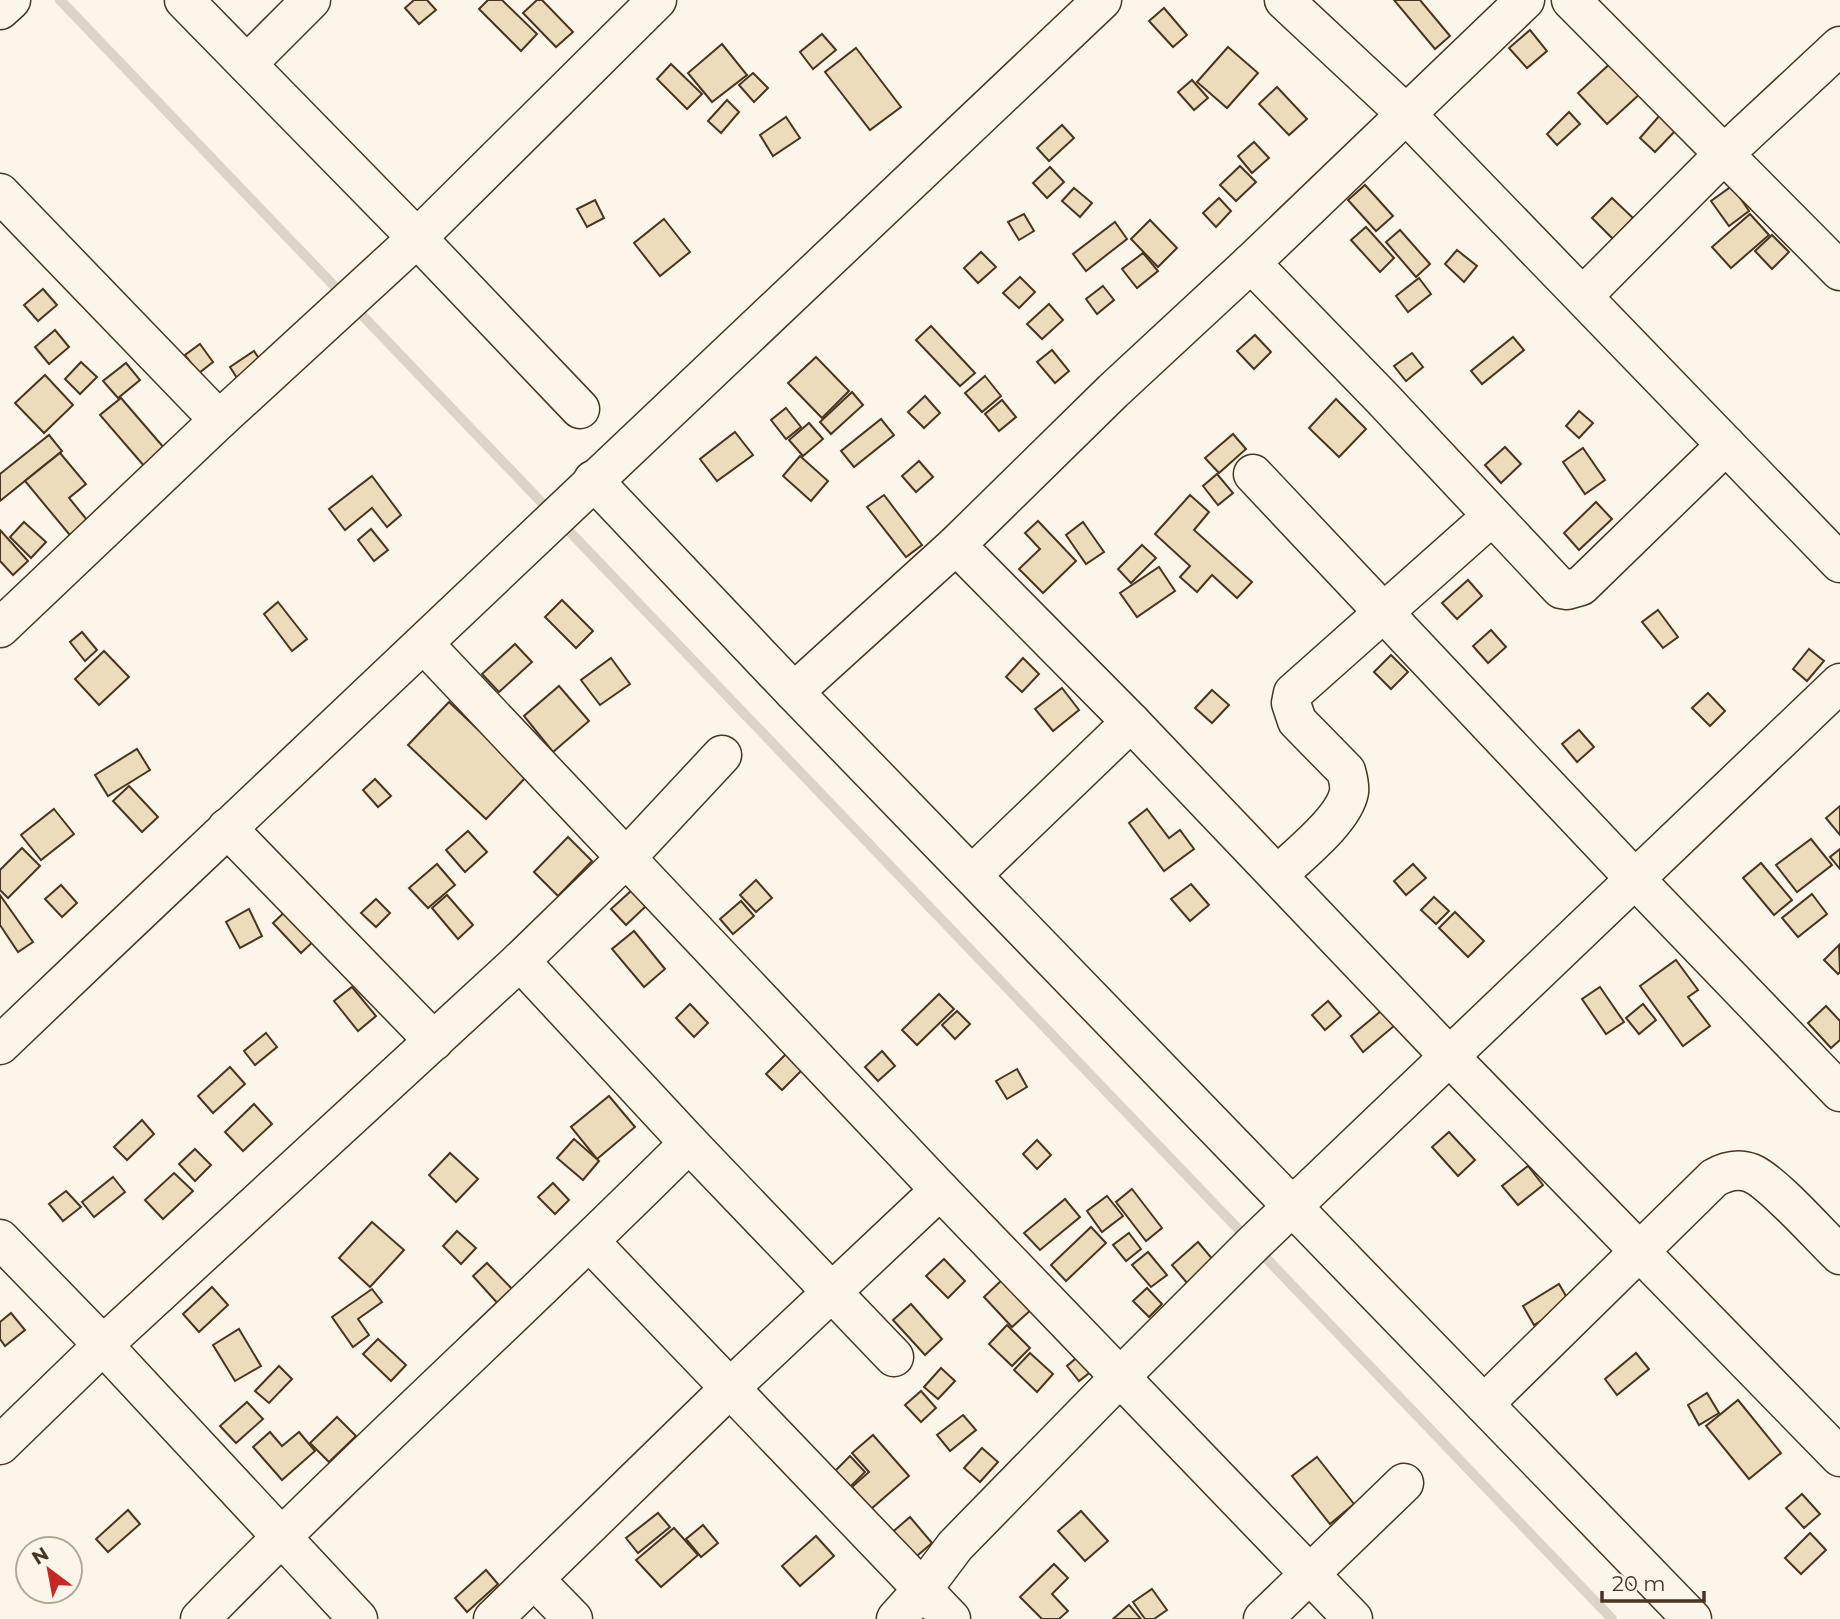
<svg xmlns="http://www.w3.org/2000/svg" width="1840" height="1619" font-family="Montserrat,sans-serif">
	<rect width="100%" height="100%" fill="#fbf6e9"/>
	<g fill="none" stroke-linecap="round" stroke-linejoin="round">
		<!-- stream -->
		<path stroke="#dcd4c6" stroke-width="10" d="M60 0 1612 1619"/>
	</g>
	<!-- building -->
	<g fill="#ecdcbc" stroke="#4a3520" stroke-width="2">
		<path d="M414 0H427L436 10 419 24 405 8Z"/>
		<path d="M488 0H502L537 34 521 51 479 9Z"/>
		<path d="M537 0H542L573 32 556 47 523 13Z"/>
		<path d="M1394 0H1420L1450 36 1435 49Z"/>
		<path d="M1164 8 1187 35 1173 47 1149 21Z"/>
		<path d="M1530 30 1547 51 1527 68 1509 48Z"/>
		<path d="M822 34 836 50 813 69 800 52Z"/>
		<path d="M722 44 747 75 712 102 688 73Z"/>
		<path d="M1228 47 1258 73 1227 108 1197 82Z"/>
		<path d="M856 48 901 107 870 130 825 72Z"/>
		<path d="M1613 61 1642 92 1607 124 1578 93Z"/>
		<path d="M671 64 702 94 687 109 657 79Z"/>
		<path d="M753 73 768 88 754 102 739 85Z"/>
		<path d="M1192 80 1208 98 1194 110 1178 92Z"/>
		<path d="M1277 87 1307 119 1289 135 1259 104Z"/>
		<path d="M727 100 739 112 721 133 708 121Z"/>
		<path d="M1569 112 1580 124 1557 145 1547 134Z"/>
		<path d="M1660 115 1676 130 1655 152 1640 138Z"/>
		<path d="M786 117 800 138 773 156 760 135Z"/>
		<path d="M1062 125 1074 138 1049 161 1037 148Z"/>
		<path d="M1254 142 1269 158 1252 173 1238 156Z"/>
		<path d="M1240 166 1256 182 1236 201 1220 185Z"/>
		<path d="M1050 167 1064 182 1047 198 1033 183Z"/>
		<path d="M1365 185 1393 216 1376 231 1348 200Z"/>
		<path d="M1732 186 1749 211 1729 226 1711 201Z"/>
		<path d="M1074 188 1092 203 1080 217 1062 201Z"/>
		<path d="M1219 198 1231 211 1216 227 1203 213Z"/>
		<path d="M1612 198 1633 218 1613 239 1592 218Z"/>
		<path d="M595 200 604 218 587 227 577 209Z"/>
		<path d="M1024 214 1034 231 1019 240 1008 222Z"/>
		<path d="M1750 214 1769 235 1731 268 1712 247Z"/>
		<path d="M664 219 690 252 660 276 634 243Z"/>
		<path d="M1150 220 1177 248 1158 267 1131 239Z"/>
		<path d="M1115 222 1127 239 1086 271 1073 254Z"/>
		<path d="M1366 227 1394 258 1380 272 1351 240Z"/>
		<path d="M1400 230 1430 264 1416 277 1386 242Z"/>
		<path d="M1772 235 1789 252 1772 269 1755 251Z"/>
		<path d="M1457 250 1477 266 1464 282 1445 264Z"/>
		<path d="M981 252 996 267 978 283 964 268Z"/>
		<path d="M1143 253 1158 271 1137 288 1122 269Z"/>
		<path d="M1020 277 1035 292 1019 308 1003 293Z"/>
		<path d="M1419 278 1431 294 1408 312 1396 296Z"/>
		<path d="M1103 286 1114 300 1097 314 1086 299Z"/>
		<path d="M43 289 57 305 38 321 24 305Z"/>
		<path d="M1049 304 1063 320 1042 339 1027 324Z"/>
		<path d="M931 326 975 373 960 386 916 340Z"/>
		<path d="M55 330 69 347 49 364 35 347Z"/>
		<path d="M1255 335 1271 352 1254 369 1237 351Z"/>
		<path d="M1513 337 1524 350 1482 384 1471 371Z"/>
		<path d="M200 344 213 362 199 373 185 355Z"/>
		<path d="M1052 350 1069 371 1055 383 1037 362Z"/>
		<path d="M254 351 264 366 239 381 230 367Z"/>
		<path d="M1412 353 1423 367 1406 381 1394 366Z"/>
		<path d="M816 357 849 391 822 418 788 383Z"/>
		<path d="M81 362 97 377 80 394 65 379Z"/>
		<path d="M126 363 140 380 118 398 103 381Z"/>
		<path d="M45 375 73 405 44 433 15 403Z"/>
		<path d="M985 376 1001 396 982 412 965 393Z"/>
		<path d="M852 392 863 405 831 434 820 422Z"/>
		<path d="M925 396 940 413 924 428 908 412Z"/>
		<path d="M121 398 171 456 151 474 100 415Z"/>
		<path d="M1336 399 1366 429 1339 457 1309 428Z"/>
		<path d="M1002 400 1016 417 999 431 985 414Z"/>
		<path d="M786 408 801 427 786 439 771 420Z"/>
		<path d="M1579 411 1593 423 1579 438 1566 426Z"/>
		<path d="M881 419 894 435 854 467 841 451Z"/>
		<path d="M809 423 823 439 803 456 789 440Z"/>
		<path d="M735 432 753 455 717 481 700 459Z"/>
		<path d="M1233 434 1246 449 1219 473 1205 458Z"/>
		<path d="M49 435 62 451 0 501V474Z"/>
		<path d="M1505 447 1521 464 1501 483 1485 465Z"/>
		<path d="M1583 448 1605 480 1585 494 1563 462Z"/>
		<path d="M60 453 86 484 69 498 92 526 74 540 25 481Z"/>
		<path d="M800 456 828 481 811 501 783 476Z"/>
		<path d="M919 461 933 477 916 492 902 476Z"/>
		<path d="M1217 474 1233 493 1218 505 1203 486Z"/>
		<path d="M372 476 401 515 387 527 372 508 345 530 329 509Z"/>
		<path d="M884 495 922 545 906 557 867 507Z"/>
		<path d="M1190 495 1209 512 1194 530 1252 582 1237 598 1212 575 1197 592 1180 577 1190 566 1155 534Z"/>
		<path d="M1596 502 1612 519 1579 550 1564 533Z"/>
		<path d="M1038 521 1076 561 1043 593 1019 569 1040 549 1025 533Z"/>
		<path d="M24 522 46 542 31 558 10 537Z"/>
		<path d="M1083 522 1104 552 1086 564 1066 535Z"/>
		<path d="M371 529 388 550 374 561 358 540Z"/>
		<path d="M0 530 28 561 13 575 0 561Z"/>
		<path d="M1142 545 1156 558 1131 583 1118 569Z"/>
		<path d="M1159 567 1175 591 1137 617 1120 593Z"/>
		<path d="M1468 580 1482 596 1457 619 1442 603Z"/>
		<path d="M562 600 593 631 576 648 545 617Z"/>
		<path d="M278 602 307 639 292 651 264 614Z"/>
		<path d="M1658 610 1678 637 1663 648 1642 622Z"/>
		<path d="M1491 630 1506 647 1488 663 1473 646Z"/>
		<path d="M82 632 97 650 85 661 70 642Z"/>
		<path d="M515 644 532 662 499 692 482 674Z"/>
		<path d="M1809 649 1824 661 1807 681 1793 669Z"/>
		<path d="M104 651 129 677 99 705 75 679Z"/>
		<path d="M1391 655 1408 672 1391 689 1374 672Z"/>
		<path d="M611 658 630 684 600 705 581 680Z"/>
		<path d="M1023 658 1039 674 1022 692 1006 677Z"/>
		<path d="M559 686 589 721 553 752 524 716Z"/>
		<path d="M1062 688 1079 710 1053 731 1035 709Z"/>
		<path d="M1212 690 1229 705 1212 723 1195 708Z"/>
		<path d="M1708 693 1725 711 1710 726 1692 708Z"/>
		<path d="M449 702 527 776 486 819 408 745Z"/>
		<path d="M1579 730 1594 747 1577 762 1562 744Z"/>
		<path d="M137 749 150 770 108 796 95 775Z"/>
		<path d="M375 779 391 796 378 807 363 790Z"/>
		<path d="M129 786 158 817 142 832 113 801Z"/>
		<path d="M1840 806V835L1826 818Z"/>
		<path d="M54 809 74 834 41 860 21 835Z"/>
		<path d="M1147 809 1169 838 1180 830 1194 849 1164 871 1129 823Z"/>
		<path d="M468 831 487 852 465 872 446 850Z"/>
		<path d="M568 837 592 861 558 896 534 872Z"/>
		<path d="M1811 839 1832 865 1797 892 1776 865Z"/>
		<path d="M22 848 40 866 8 898 0 890V870Z"/>
		<path d="M1840 849V869L1830 857Z"/>
		<path d="M1761 863 1792 900 1774 915 1743 878Z"/>
		<path d="M437 864 455 885 428 908 409 888Z"/>
		<path d="M1413 864 1426 878 1406 895 1394 881Z"/>
		<path d="M756 880 772 898 756 912 740 895Z"/>
		<path d="M1191 884 1209 905 1190 921 1171 899Z"/>
		<path d="M61 885 77 903 62 917 45 899Z"/>
		<path d="M631 891 646 906 626 925 611 909Z"/>
		<path d="M1812 894 1827 914 1798 937 1782 918Z"/>
		<path d="M0 895 33 942 18 952 0 925Z"/>
		<path d="M447 895 473 925 458 939 432 908Z"/>
		<path d="M1434 897 1449 911 1436 924 1421 910Z"/>
		<path d="M376 899 390 913 376 927 361 913Z"/>
		<path d="M741 901 754 916 733 934 720 919Z"/>
		<path d="M290 907 318 937 301 953 273 923Z"/>
		<path d="M249 909 262 936 240 948 226 922Z"/>
		<path d="M1455 912 1484 941 1468 957 1439 928Z"/>
		<path d="M634 931 665 969 644 987 612 949Z"/>
		<path d="M1839 945 1840 972 1838 974 1824 960Z"/>
		<path d="M1676 960 1698 990 1688 997 1710 1026 1683 1046 1640 986Z"/>
		<path d="M352 987 376 1016 358 1031 334 1001Z"/>
		<path d="M1600 987 1624 1022 1606 1034 1582 999Z"/>
		<path d="M939 994 954 1009 917 1045 902 1030Z"/>
		<path d="M1328 1001 1341 1016 1325 1030 1312 1015Z"/>
		<path d="M690 1004 708 1023 694 1037 676 1018Z"/>
		<path d="M1643 1004 1656 1020 1639 1034 1626 1018Z"/>
		<path d="M1826 1006 1840 1021V1040L1831 1048 1808 1023Z"/>
		<path d="M957 1011 970 1024 955 1039 942 1025Z"/>
		<path d="M1381 1011 1394 1026 1363 1052 1351 1036Z"/>
		<path d="M266 1033 277 1047 255 1065 244 1051Z"/>
		<path d="M882 1051 895 1066 878 1081 865 1067Z"/>
		<path d="M787 1053 803 1069 782 1090 766 1074Z"/>
		<path d="M230 1067 245 1084 213 1113 198 1096Z"/>
		<path d="M1017 1069 1027 1087 1007 1099 996 1081Z"/>
		<path d="M609 1096 635 1127 597 1159 571 1127Z"/>
		<path d="M254 1104 272 1124 243 1151 225 1132Z"/>
		<path d="M142 1120 154 1134 127 1160 114 1147Z"/>
		<path d="M1449 1132 1475 1160 1458 1176 1432 1147Z"/>
		<path d="M574 1139 599 1161 583 1180 557 1158Z"/>
		<path d="M1037 1140 1051 1155 1037 1169 1023 1154Z"/>
		<path d="M195 1149 211 1165 195 1181 179 1164Z"/>
		<path d="M450 1153 478 1179 456 1202 429 1175Z"/>
		<path d="M1528 1166 1543 1185 1518 1205 1502 1186Z"/>
		<path d="M174 1173 193 1191 163 1219 145 1200Z"/>
		<path d="M113 1177 125 1192 94 1217 82 1202Z"/>
		<path d="M553 1183 569 1200 555 1214 538 1197Z"/>
		<path d="M1132 1189 1162 1228 1146 1241 1116 1202Z"/>
		<path d="M66 1191 81 1207 63 1221 49 1204Z"/>
		<path d="M1107 1196 1123 1216 1102 1232 1087 1211Z"/>
		<path d="M1065 1199 1080 1217 1040 1250 1024 1233Z"/>
		<path d="M372 1222 404 1250 370 1287 339 1258Z"/>
		<path d="M1091 1227 1106 1243 1066 1281 1051 1265Z"/>
		<path d="M457 1231 476 1248 461 1264 443 1246Z"/>
		<path d="M1129 1233 1141 1249 1126 1261 1113 1245Z"/>
		<path d="M1198 1242 1220 1268 1193 1290 1172 1265Z"/>
		<path d="M1148 1252 1167 1275 1151 1287 1132 1265Z"/>
		<path d="M944 1259 965 1281 948 1298 926 1276Z"/>
		<path d="M487 1263 515 1292 500 1306 473 1276Z"/>
		<path d="M1004 1278 1032 1309 1012 1327 984 1297Z"/>
		<path d="M1559 1284 1570 1303 1534 1325 1523 1306Z"/>
		<path d="M212 1287 228 1305 199 1332 183 1314Z"/>
		<path d="M1147 1288 1162 1304 1149 1317 1133 1301Z"/>
		<path d="M372 1289 382 1302 358 1319 369 1335 353 1347 332 1317Z"/>
		<path d="M911 1304 942 1339 925 1355 893 1320Z"/>
		<path d="M11 1313 25 1330 5 1346 0 1339V1322Z"/>
		<path d="M1007 1325 1030 1348 1012 1366 989 1344Z"/>
		<path d="M239 1329 261 1366 235 1381 213 1345Z"/>
		<path d="M378 1339 406 1365 391 1381 363 1354Z"/>
		<path d="M1030 1353 1053 1374 1037 1392 1014 1370Z"/>
		<path d="M1636 1353 1649 1369 1617 1395 1605 1379Z"/>
		<path d="M1081 1354 1093 1370 1079 1381 1067 1366Z"/>
		<path d="M279 1366 292 1379 269 1403 255 1391Z"/>
		<path d="M941 1368 955 1381 938 1399 924 1387Z"/>
		<path d="M921 1391 936 1408 921 1422 905 1405Z"/>
		<path d="M1707 1393 1719 1413 1699 1425 1688 1405Z"/>
		<path d="M1738 1400 1781 1453 1749 1479 1706 1426Z"/>
		<path d="M247 1402 263 1419 236 1443 220 1426Z"/>
		<path d="M963 1415 976 1430 950 1451 937 1435Z"/>
		<path d="M337 1417 356 1436 329 1462 310 1443Z"/>
		<path d="M270 1432 282 1446 299 1432 315 1451 282 1480 253 1447Z"/>
		<path d="M873 1435 909 1476 871 1509 852 1487 869 1472 852 1453Z"/>
		<path d="M982 1448 998 1462 980 1482 964 1468Z"/>
		<path d="M850 1456 865 1472 846 1491 831 1475Z"/>
		<path d="M1317 1457 1354 1504 1330 1524 1292 1476Z"/>
		<path d="M1802 1494 1820 1514 1804 1528 1786 1508Z"/>
		<path d="M128 1510 140 1524 108 1552 96 1539Z"/>
		<path d="M1081 1511 1108 1541 1085 1561 1058 1531Z"/>
		<path d="M658 1513 670 1527 638 1553 626 1538Z"/>
		<path d="M910 1517 932 1543 911 1561 889 1535Z"/>
		<path d="M703 1525 718 1543 701 1557 686 1539Z"/>
		<path d="M674 1528 698 1555 661 1587 636 1560Z"/>
		<path d="M1810 1533 1826 1550 1801 1574 1785 1558Z"/>
		<path d="M816 1536 834 1556 800 1586 782 1566Z"/>
		<path d="M1054 1564 1068 1578 1052 1594 1068 1611 1059 1619H1042L1020 1597Z"/>
		<path d="M486 1570 498 1584 467 1612 455 1598Z"/>
		<path d="M1152 1589 1167 1610 1154 1619H1145L1133 1602Z"/>
		<path d="M1129 1605 1141 1619H1113Z"/>
	</g>
	<g fill="none" stroke-linecap="round" stroke-linejoin="round">
		<defs>
			<g id="minor">
				<path d="M184 0 417 238 580 409"/>
				<path d="M1284 0 1406 114 1840 563"/>
				<path d="M1571 0 1840 271"/>
				<path d="M0 10 11 0"/>
				<path d="M247 64 311 0"/>
				<path d="M0 193 219 420"/>
				<path d="M1251 263 1383 399 1561 589 1567 590 1581 586 1726 445"/>
				<path d="M1583 296 1724 154 1840 46"/>
				<path d="M1253 474 1636 880 1840 1092"/>
				<path d="M593 480 794 692 1692 1619"/>
				<path d="M956 545 1131 722 1450 1057 1840 1457"/>
				<path d="M0 628 219 420 417 238 657 0"/>
				<path d="M424 644 940 1190 1353 1619"/>
				<path d="M794 692 956 545 1113 391 1251 263 1525 0"/>
				<path d="M227 828 434 1041"/>
				<path d="M972 875 1131 722"/>
				<path d="M1278 875C1298 855 1344 820 1349 792 1350 785 1348 778 1346 771L1297 721 1291 703 1293 693 1492 516"/>
				<path d="M520 961 689 1143 894 1357"/>
				<path d="M0 1239 103 1345 358 1619"/>
				<path d="M590 1242 951 1619"/>
				<path d="M1484 1404 1714 1178C1726 1171 1738 1168 1751 1173 1772 1181 1821 1237 1840 1255"/>
				<path d="M0 1445 103 1345 520 961 626 858 722 755"/>
				<path d="M534 1579 573 1619"/>
				<path d="M200 1619C359 1456 528 1304 689 1143"/>
				<path d="M493 1619 730 1388 940 1190"/>
				<path d="M896 1619 922 1590 955 1546 1119 1378 1253 1244 1840 683"/>
				<path d="M1263 1619 1404 1483"/>
			</g>
			<path id="major" d="M0 1045C366 695 734 347 1102 0"/>
		</defs>
		<!-- minor casing -->
		<use href="#minor" stroke="#4a3520" stroke-width="41"/>
		<!-- major casing -->
		<use href="#major" stroke="#4a3520" stroke-width="41"/>
		<!-- minor -->
		<use href="#minor" stroke="#fbf6e9" stroke-width="38"/>
		<!-- major -->
		<use href="#major" stroke="#fbf6e9" stroke-width="38"/>
	</g>
	<!-- north arrow -->
	<g transform="translate(49 1570) rotate(328)"><circle r="33" fill="#fbf6e9" stroke="#b4a999" stroke-width="2"/>
	<path d="M0-5L12 26L0 18L-12 26Z" fill="#c62828"/>
	<text y="-10" font-size="19" font-weight="bold" text-anchor="middle" fill="#4a3520">N</text>
	</g>
	<!-- scale -->
	<path d="M1602 1591v10h102v-10" fill="none" stroke="#4a3520" stroke-width="3.5"/>
	<text x="1612" y="1591" font-size="21" fill="#4a3520" stroke="#fbf6e9" stroke-width="5" paint-order="stroke">20 m</text>
</svg>
